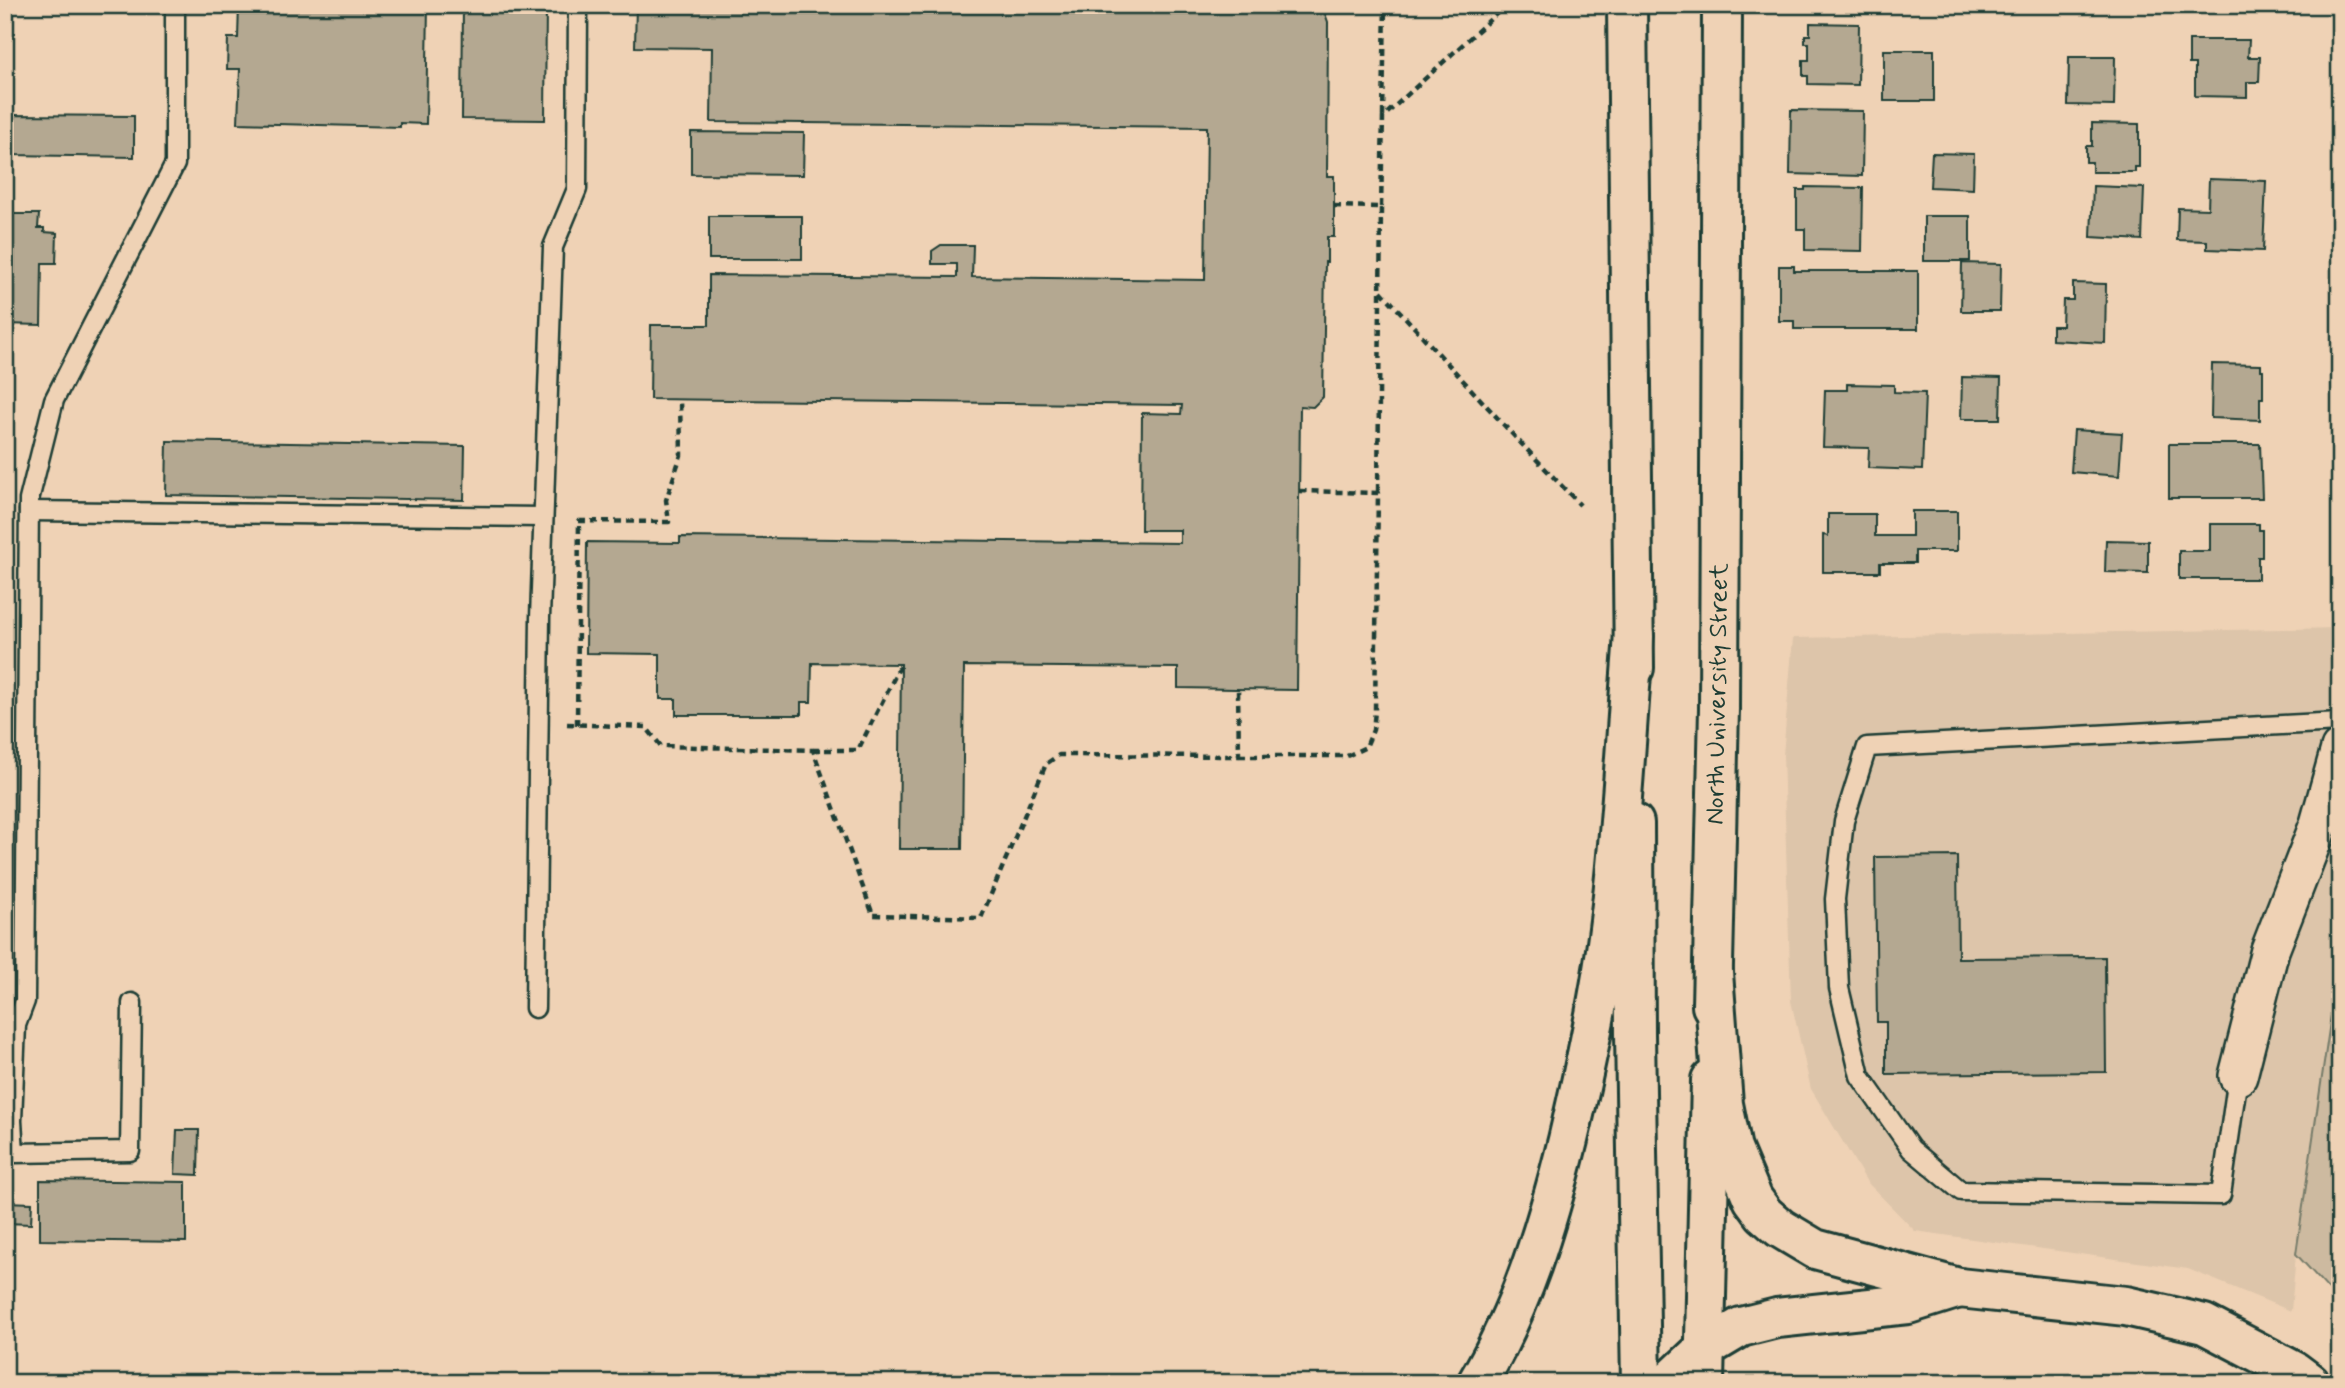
<svg xmlns="http://www.w3.org/2000/svg" width="2345" height="1388" font-family="Mynerve,sans-serif">
	<rect width="100%" height="100%" fill="#efd2b5"/>
	<filter id="ink" filterUnits="userSpaceOnUse"><feTurbulence type="fractalNoise" baseFrequency=".0143" numOctaves="2"/><feDisplacementMap in="SourceGraphic" scale="14" xChannelSelector="R" yChannelSelector="G"/><feConvolveMatrix kernelMatrix="1 2 1 2 8 2 1 2 1" color-interpolation-filters="sRGB"/></filter>
	<g filter="url(#ink)">
		<!-- built -->
		<path fill="#ddc5aa" d="M2340 628V954L2296 1254 2291 1311 2188 1269 1915 1231 1867 1182 1811 1089 1791 1001 1783 755 1793 638Z"/>
		<!-- green -->
		<path fill="#cdbaa0" stroke="#767c6a" stroke-width="2" d="M2340 954V1302L2296 1254Z"/>
		<!-- building -->
		<g fill="#b4a891" stroke="#1f3d34" stroke-width="2">
			<path d="M239 5H428L426 124 400 123V127L238 123 240 69H227L228 38H238Z"/>
			<path d="M463 5H546L545 120 462 119Z"/>
			<path d="M636 5H1319L1323 8 1328 22 1327 176H1334V237H1327V262H1325L1323 397 1313 407 1300 406 1297 690 1178 688V668L964 666 962 849H899L901 664 812 663 811 702H801V715H676V699H660V654L586 653 587 542 680 543V537L1180 543V530H1141L1142 413 1181 414 1182 405 650 399 651 325H709V275L957 277V264H932V251L941 245H973L972 277 1205 280 1207 127 711 122 712 48 635 47Z"/>
			<path d="M1810 23 1859 24 1858 85 1808 84V76H1803V60H1809V43H1805V35H1810Z"/>
			<path d="M2189 40H2249L2248 57H2260L2259 82H2247V97L2195 96V64H2189Z"/>
			<rect x="1884" y="50" width="50" height="51"/>
			<path d="M2069 57H2115L2114 106 2068 105Z"/>
			<path d="M1791 110 1863 111 1862 176 1790 174Z"/>
			<path d="M10 115 134 116V157L10 155Z"/>
			<path d="M2092 123 2139 124V167H2135V172H2092V162H2086V146H2092Z"/>
			<path d="M691 132 804 133 803 175 691 174Z"/>
			<path d="M1932 153 1974 154 1973 189 1930 187Z"/>
			<path d="M2209 179 2266 181 2263 251 2207 249V241L2177 240 2178 208 2208 209Z"/>
			<path d="M2093 186 2144 188 2142 240 2091 237Z"/>
			<path d="M1805 187 1863 188 1862 251 1805 250V229H1797V190H1805Z"/>
			<path d="M6 214H39L38 228H44V232L57 233 56 263H42L41 325 5 324Z"/>
			<rect x="709" y="216" width="93" height="43"/>
			<rect x="1924" y="216" width="46" height="45"/>
			<path d="M1962 263 2001 264 2000 311H1961Z"/>
			<path d="M1779 266H1794V271H1918V329H1794V321H1779Z"/>
			<path d="M2073 283 2106 284 2105 343 2052 340V326H2062L2063 300H2073Z"/>
			<path d="M2212 364 2261 365V370H2263V398H2260V420L2211 418Z"/>
			<path d="M1962 377 2001 378 2000 419H1961Z"/>
			<path d="M1847 384 1894 385V392L1925 393 1922 470 1868 468 1869 448 1823 447 1825 390H1847Z"/>
			<path d="M2074 430 2122 433 2119 476 2071 472Z"/>
			<path d="M167 441 465 446 464 500 166 495Z"/>
			<path d="M2169 444H2260L2262 498H2169Z"/>
			<path d="M1912 511H1957V551H1915V563H1880V572H1823V535L1828 536V514H1875V536H1912Z"/>
			<path d="M2210 524H2259V530H2262V557H2258V579H2179V551H2210Z"/>
			<path d="M2106 540 2148 541V573L2105 572Z"/>
			<path d="M1957 856 1958 958 2105 957 2106 1072 1886 1074V1022H1877L1875 857Z"/>
			<path d="M177 1130H199L198 1175 175 1174Z"/>
			<path d="M40 1180 186 1182V1242L40 1240Z"/>
			<path d="M5 1202 32 1203 31 1224 5 1223Z"/>
		</g>
		<g fill="none" stroke-linecap="round" stroke-linejoin="round">
			<defs>
				<g id="lane">
					<path d="M29 511 543 517"/>
					<path d="M132 1003 130 1151 14 1153 12 1121 16 1025 25 1001 29 500 54 400 175 164V5"/>
					<path d="M535 1008 540 618 553 247 577 189 578 5"/>
					<path d="M2238 1076 2221 1195 1961 1191 1911 1149 1860 1076 1839 988 1835 899 1844 821 1867 747 2340 722"/>
				</g>
				<path id="street" d="M2238 1076 2270 950 2319 824 2340 749"/>
				<g id="secondary">
					<path d="M1627 5 1634 668"/>
					<path d="M1634 823 1635 1034 1641 1383"/>
					<path d="M1712 1006 1719 709 1722 5"/>
					<path d="M1704 1383 1711 1080"/>
				</g>
				<g id="highway">
					<path d="M1713 973 1723 1104 1732 1149 1753 1199 1764 1214 1780 1228 1815 1249 1959 1288 2126 1306 2204 1324 2294 1371 2310 1383"/>
					<path d="M1477 1383C1522 1308 1547 1225 1568 1140 1585 1068 1601 995 1610 921 1622 827 1626 731 1634 636"/>
					<path d="M1668 1383 1704 1349 1741 1327 1777 1318 1908 1304 1959 1288"/>
				</g>
			</defs>
			<!-- lane casing -->
			<use href="#lane" stroke="#1f3d34" stroke-width="23"/>
			<!-- street casing -->
			<use href="#street" stroke="#1f3d34" stroke-width="42"/>
			<!-- secondary casing -->
			<use href="#secondary" stroke="#1f3d34" stroke-width="44"/>
			<!-- highway casing -->
			<use href="#highway" stroke="#1f3d34" stroke-width="44"/>
			<!-- path -->
			<g stroke="#1f3d34" stroke-width="4.5" stroke-dasharray="7 5" stroke-linecap="butt">
				<path d="M1383 116 1385 5"/>
				<path d="M1334 206 1381 207 1378 493"/>
				<path d="M1381 207 1383 117 1506 5"/>
				<path d="M1381 291 1515 437 1580 505"/>
				<path d="M567 724 646 727 661 746 813 750 873 915 981 918 1046 764 1059 755 1239 756 1238 689"/>
				<path d="M577 725 579 521 669 522 666 500 681 455 680 399"/>
				<path d="M813 750H858L901 664"/>
				<path d="M1239 756H1347L1366 747 1373 730 1375 711 1378 493 1299 491"/>
			</g>
			<!-- lane -->
			<use href="#lane" stroke="#efd2b5" stroke-width="18"/>
			<!-- street -->
			<use href="#street" stroke="#efd2b5" stroke-width="37"/>
			<!-- secondary -->
			<use href="#secondary" stroke="#efd2b5" stroke-width="38"/>
			<!-- highway -->
			<use href="#highway" stroke="#efd2b5" stroke-width="38"/>
		</g>
	</g>
	<g text-anchor="middle" dominant-baseline="central" stroke-width="6" stroke-linejoin="round" paint-order="stroke">
		<!-- street labels -->
		<g font-size="26" fill="#1f3d34" stroke="#efd2b5">
			<text transform="translate(1718 694) rotate(-89)">North University Street</text>
		</g>
	</g>
	<!-- margin -->
	<rect width="2345" height="1388" fill="none" stroke="#efd2b5" stroke-width="28"/>
	<rect x="14" y="14" width="2317" height="1360" fill="none" stroke="#1f3d34" stroke-width="2.5" filter="url(#ink)"/>
</svg>
